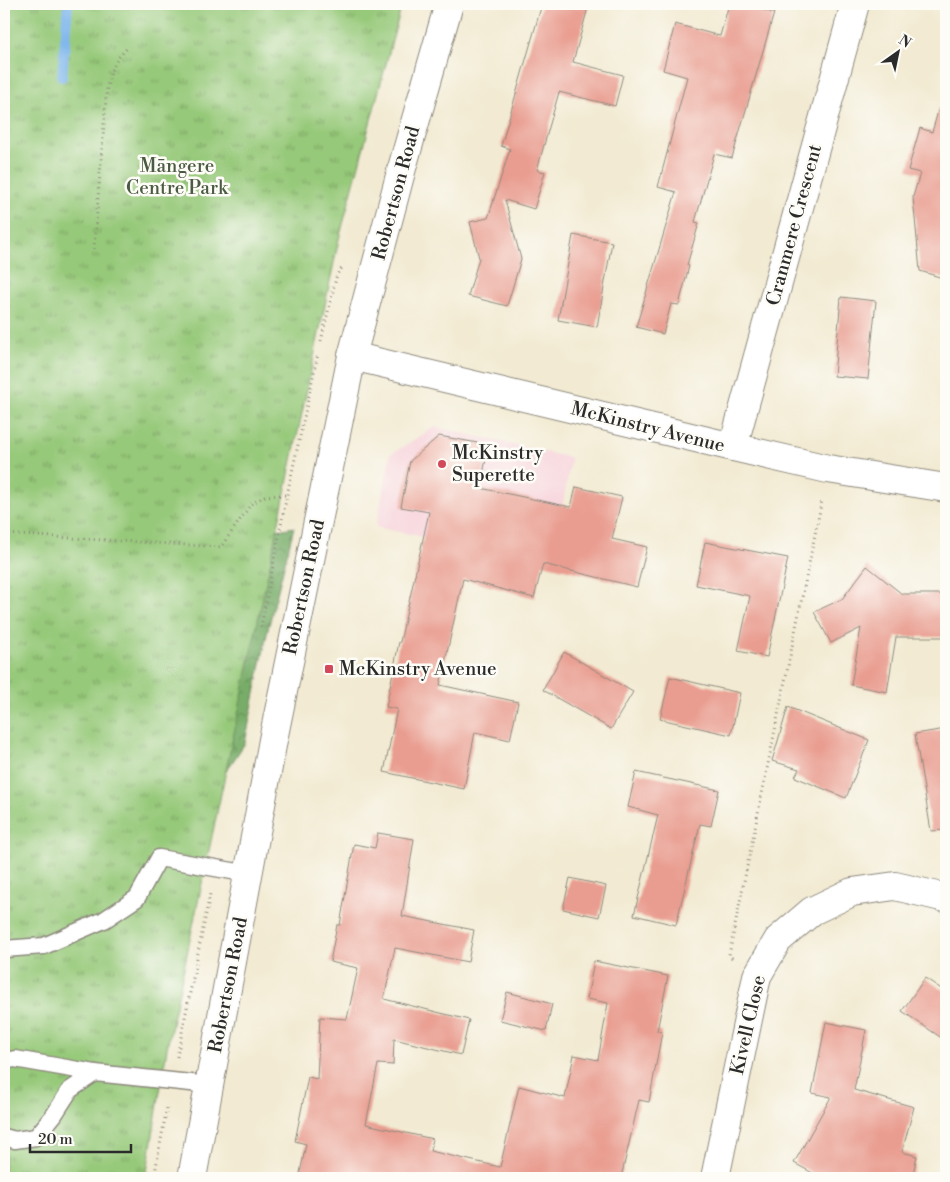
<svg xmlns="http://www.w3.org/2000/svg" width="950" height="1182" font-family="'Libre Bodoni',serif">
	<defs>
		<pattern id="forest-crowns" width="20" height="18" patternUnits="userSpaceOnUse" patternTransform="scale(1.25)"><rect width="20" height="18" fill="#78ad69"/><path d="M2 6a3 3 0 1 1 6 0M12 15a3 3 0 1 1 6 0" fill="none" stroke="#638d57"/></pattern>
		<pattern id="park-tufts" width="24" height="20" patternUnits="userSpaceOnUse" patternTransform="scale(1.25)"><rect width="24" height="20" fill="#96c979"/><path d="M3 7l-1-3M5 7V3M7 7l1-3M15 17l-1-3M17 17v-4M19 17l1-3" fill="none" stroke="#7ba363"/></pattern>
	</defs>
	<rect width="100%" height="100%" fill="#fdfcf7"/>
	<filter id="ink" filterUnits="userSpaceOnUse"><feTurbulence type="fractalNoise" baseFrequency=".02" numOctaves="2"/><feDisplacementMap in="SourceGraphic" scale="10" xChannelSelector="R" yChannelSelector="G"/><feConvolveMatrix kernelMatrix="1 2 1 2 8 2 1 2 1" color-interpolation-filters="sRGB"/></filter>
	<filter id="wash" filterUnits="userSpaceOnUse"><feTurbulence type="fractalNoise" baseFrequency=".0096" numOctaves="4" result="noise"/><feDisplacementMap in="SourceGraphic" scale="20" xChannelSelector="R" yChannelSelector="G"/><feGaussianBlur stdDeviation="1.12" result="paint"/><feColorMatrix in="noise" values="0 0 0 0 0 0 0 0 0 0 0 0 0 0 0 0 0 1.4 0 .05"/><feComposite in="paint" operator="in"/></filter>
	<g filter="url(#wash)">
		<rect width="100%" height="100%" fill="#f2ead2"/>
		<!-- built -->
		<path fill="#f6cfd8" d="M435 427 571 458 552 564 376 527 391 454Z"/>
		<!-- forest -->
		<path fill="url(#forest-crowns)" stroke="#526c4a" d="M294 527 268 629 245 743 202 808 262 533Z"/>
		<!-- park -->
		<path fill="url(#park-tufts)" stroke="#607a52" d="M4 4H402L339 239 167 1048 146 1178H4Z"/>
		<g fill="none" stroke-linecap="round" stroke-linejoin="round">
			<!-- stream -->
			<path stroke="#7ab4eb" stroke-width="10" d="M62 77 68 4"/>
		</g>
		<g id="blocks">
			<!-- building -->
			<g fill="#e99d90">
				<path d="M542 4H589L573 62 623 75 615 106 559 92 537 170 545 172 534 209 505 200 521 259 507 306 468 296 479 258 470 222 488 218 510 149 501 146Z"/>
				<path d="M729 4H742L774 13 732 158 714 154 695 222 699 223 687 265 689 266 679 305 671 304 663 334 636 327 676 192 658 187 687 77 663 70 675 24 720 36Z"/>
				<path d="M939 108 946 109V279L920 271 913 197 920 173 908 170 920 128 932 132Z"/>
				<path d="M573 235 612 242 597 327 558 320Z"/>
				<path d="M841 297 876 301 868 379 834 376Z"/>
				<path d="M439 436 489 445 480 488 571 507 576 487 622 497 612 539 647 547 637 587 543 564 534 598 463 579 440 685 518 702 510 740 475 732 464 789 384 772 397 709 386 707 399 642H400L429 512 401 507 410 461Z"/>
				<path d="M705 542 788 558 767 657 738 651 750 596 696 585Z"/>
				<path d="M867 566 902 594H946V637H896L887 692 851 685 861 628 831 643 814 612 842 599Z"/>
				<path d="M564 652 633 692 611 729 543 690Z"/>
				<path d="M670 677 740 693 731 735 660 719Z"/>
				<path d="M788 707 869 740 846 798 795 777 799 769 772 761Z"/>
				<path d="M946 729V830L931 831 915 734Z"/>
				<path d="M636 772 719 790 711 826 700 824 676 925 634 915 658 815 628 807Z"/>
				<path d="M378 833 414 839 402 916 474 930 468 962 395 948 384 999 469 1020 461 1055 394 1039 393 1065 378 1064 366 1124 433 1139 430 1151 500 1167 519 1086 565 1098 574 1055 598 1060 608 1003 587 999 594 961 668 976 657 1031 662 1032 649 1102 639 1100 621 1178H299L306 1144 295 1141 308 1077 317 1079 320 1017 347 1019 358 968 330 962 337 925H340L354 844 375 848Z"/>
				<path d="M570 878 606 886 599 917 563 909Z"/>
				<path d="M925 978 946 992V1041L902 1011Z"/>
				<path d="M507 992 552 1004 546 1031 500 1020Z"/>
				<path d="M826 1022 866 1030 854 1090 914 1107 902 1152 917 1156 912 1178H822L794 1163 831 1097 812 1093Z"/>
			</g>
		</g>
	</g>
	<g filter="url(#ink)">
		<use href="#blocks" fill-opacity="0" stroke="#8e8a7e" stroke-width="1"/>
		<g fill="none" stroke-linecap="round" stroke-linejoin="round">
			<defs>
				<g id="lane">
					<path d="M4 949 44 946 104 920 137 898 159 858 249 874"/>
					<path d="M4 1061 15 1059 95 1073 210 1085"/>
					<path d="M4 1137 15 1140 36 1137 54 1115 70 1090 95 1073"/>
				</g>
				<g id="street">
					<path d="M733 447 855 4"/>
					<path d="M715 1178 757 976 778 940 812 911 852 892 895 886 946 898"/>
				</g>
				<g id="secondary">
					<path d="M352 356 733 447 828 469 946 488"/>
					<path d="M192 1178 273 740 352 356 402 168 449 4"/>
				</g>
			</defs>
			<!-- lane casing -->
			<use href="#lane" stroke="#8e8a7e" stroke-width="19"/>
			<!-- street casing -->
			<use href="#street" stroke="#8e8a7e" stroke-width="30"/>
			<!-- secondary casing -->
			<use href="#secondary" stroke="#8e8a7e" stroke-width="30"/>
			<!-- path -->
			<g stroke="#8e8a7e" stroke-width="3" stroke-dasharray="1 4" stroke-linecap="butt">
				<path d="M94 249 107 87 111 71 118 58 128 47"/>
				<path d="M321 341 337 274 342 268"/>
				<path d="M4 534 221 547 251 504 265 496 287 495"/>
				<path d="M261 627 287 495 318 354"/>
				<path d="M732 958 729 955 822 500"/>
				<path d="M177 1057 210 894"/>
				<path d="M154 1178 167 1107"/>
			</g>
			<!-- lane -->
			<use href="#lane" stroke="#fff" stroke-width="16"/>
			<!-- street -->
			<use href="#street" stroke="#fff" stroke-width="28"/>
			<!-- secondary -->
			<use href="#secondary" stroke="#fff" stroke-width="28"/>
		</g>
	</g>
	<!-- markers -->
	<g fill="#d1495b" stroke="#fdfcf7" stroke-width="2">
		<circle cx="442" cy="464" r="5"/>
		<rect x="324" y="664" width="10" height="10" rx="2.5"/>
	</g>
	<g text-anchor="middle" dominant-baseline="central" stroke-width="5" stroke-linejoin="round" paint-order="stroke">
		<!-- park labels -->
		<g font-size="19" fill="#4b5a42" stroke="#fdfcf7">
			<text x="177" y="166">Māngere<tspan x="177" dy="22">Centre Park</tspan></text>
		</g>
		<!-- street labels -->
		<g font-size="19" fill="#2b2b2b" stroke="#fdfcf7">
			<text transform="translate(396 193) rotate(-75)">Robertson Road</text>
			<text transform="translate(794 225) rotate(-75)">Cranmere Crescent</text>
			<text transform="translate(648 427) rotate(14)">McKinstry Avenue</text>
			<text transform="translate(304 587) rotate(-78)">Robertson Road</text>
			<text transform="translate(228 985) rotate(-79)">Robertson Road</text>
			<text transform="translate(748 1025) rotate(-77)">Kivell Close</text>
		</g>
		<!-- poi labels -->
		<g font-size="19" fill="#2b2b2b" stroke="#fdfcf7" text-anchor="start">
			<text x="452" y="453">McKinstry<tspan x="452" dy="22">Superette</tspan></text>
			<text x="339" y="669">McKinstry Avenue</text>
		</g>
	</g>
	<!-- margin -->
	<rect width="950" height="1182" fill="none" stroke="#fdfcf7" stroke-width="20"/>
	<!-- north arrow -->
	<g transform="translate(898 52) rotate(33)" stroke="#fdfcf7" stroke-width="4" paint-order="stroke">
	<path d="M0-4L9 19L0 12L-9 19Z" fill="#2b2b2b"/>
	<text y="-8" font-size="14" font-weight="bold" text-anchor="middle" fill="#2b2b2b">N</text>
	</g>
	<!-- scale -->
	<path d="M30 1144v8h101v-8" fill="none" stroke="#2b2b2b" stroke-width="2.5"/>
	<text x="38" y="1144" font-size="15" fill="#2b2b2b" stroke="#fdfcf7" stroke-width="4" paint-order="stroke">20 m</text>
</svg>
